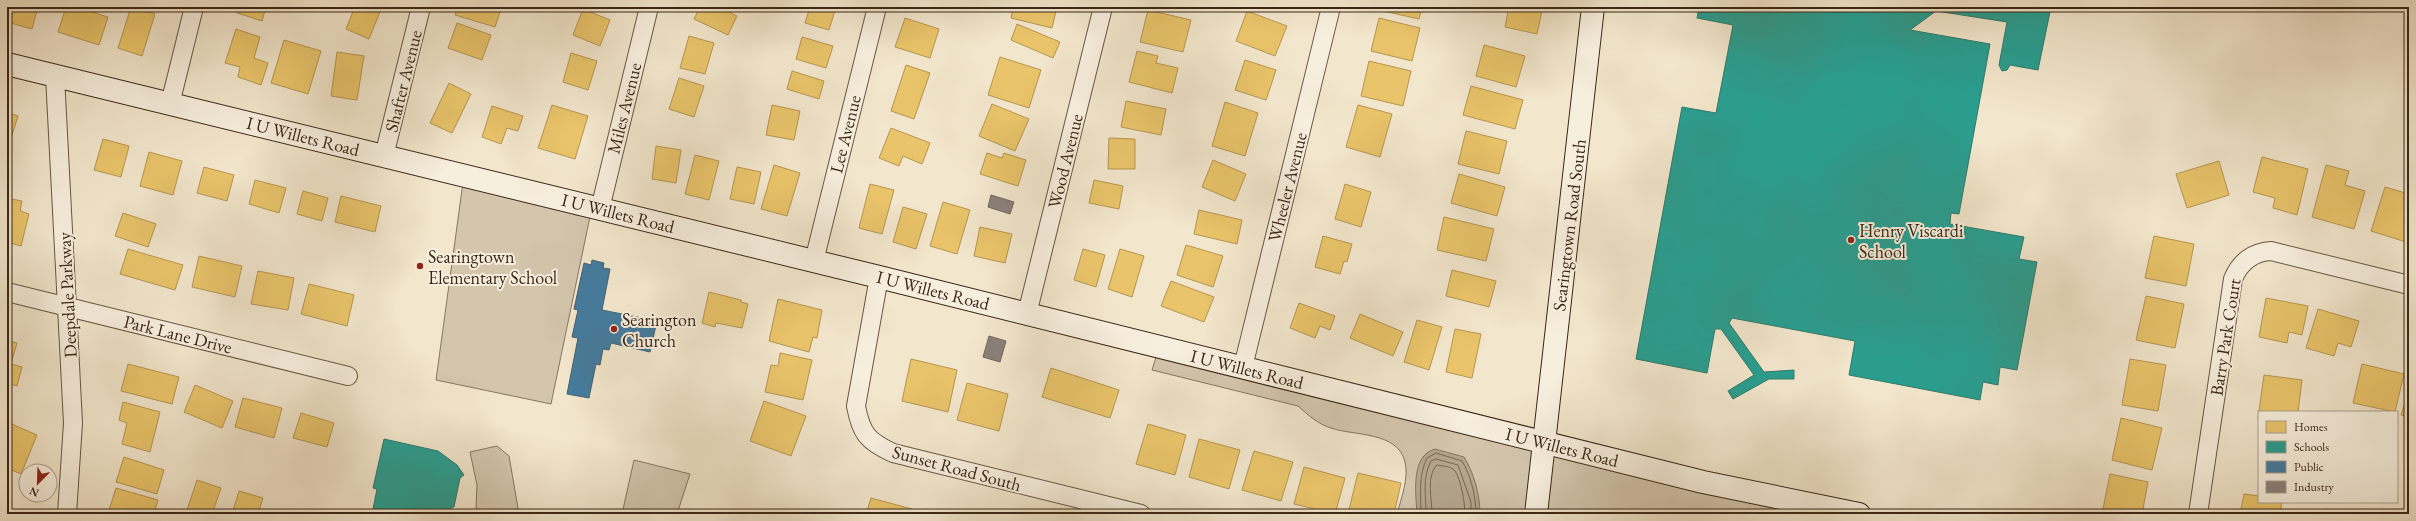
<svg xmlns="http://www.w3.org/2000/svg" width="2416" height="521" font-family="'EB Garamond',serif">
	<rect width="100%" height="100%" fill="#f2e6cc"/>
	<filter id="stains"><feTurbulence type="fractalNoise" baseFrequency=".005" numOctaves="4"/><feColorMatrix values="0 0 0 0 .2 0 0 0 0 .09 0 0 0 0 .02 0 0 0 .5 -.17"/></filter>
	<radialGradient id="worn" r=".72"><stop offset=".6" stop-color="#630" stop-opacity="0"/><stop offset="1" stop-color="#630" stop-opacity=".3"/></radialGradient>
	<!-- green -->
	<g fill="#d3c6ad" stroke="#877662">
		<path d="M464 175 592 207 551 404 436 380Z"/>
		<path d="M1158 351 1835 514H1397C1401 499 1409 478 1405 462 1398 431 1353 436 1331 428 1318 424 1308 415 1298 406L1152 370Z"/>
		<path d="M497 446 509 456 519 514H488L476 508 477 485 470 452Z"/>
		<path d="M634 460 690 474 677 514H622Z"/>
	</g>
	<!-- water -->
	<path fill="#b4a58e" stroke="#84735e" d="M1435 449 1464 457C1474 473 1480 495 1480 514H1417C1416 494 1410 456 1435 449Z"/>
	<!-- homes -->
	<g fill="#e9c46a" stroke="#b59551">
		<path d="M8 7H38L32 29 7 22Z"/>
		<path d="M66 7H75L108 17 99 45 58 32Z"/>
		<path d="M131 7 155 14 142 56 118 48Z"/>
		<path d="M239 7H266L262 21 237 13Z"/>
		<path d="M350 7H382L369 39 346 29 354 9Z"/>
		<path d="M458 7H483L500 12 495 27 455 15Z"/>
		<path d="M700 7H731L729 12 737 16 728 35 694 19Z"/>
		<path d="M810 7H836L829 30 805 23Z"/>
		<path d="M1013 7H1057L1052 28 1011 18Z"/>
		<path d="M1380 7H1422L1419 19 1379 10Z"/>
		<path d="M1509 7H1524L1542 11 1537 34 1505 27Z"/>
		<path d="M583 9 610 20 600 46 573 35Z"/>
		<path d="M1148 10 1191 20 1183 52 1140 42Z"/>
		<path d="M1247 11 1287 26 1275 56 1236 41Z"/>
		<path d="M905 18 939 29 930 58 895 47Z"/>
		<path d="M1379 18 1420 28 1412 61 1371 51Z"/>
		<path d="M457 23 491 35 482 60 448 48Z"/>
		<path d="M1017 24 1060 42 1053 58 1011 40Z"/>
		<path d="M236 29 260 37 254 58 268 63 261 85 238 77 240 67 225 63Z"/>
		<path d="M689 36 714 43 705 74 680 68Z"/>
		<path d="M802 37 833 46 826 68 796 59Z"/>
		<path d="M284 40 321 51 308 94 271 83Z"/>
		<path d="M1484 45 1525 56 1516 87 1476 76Z"/>
		<path d="M1137 51 1158 56 1156 63 1178 68 1172 93 1129 82Z"/>
		<path d="M337 52 364 56 357 100 331 96Z"/>
		<path d="M571 53 597 61 588 90 563 82Z"/>
		<path d="M1000 57 1041 70 1029 108 988 95Z"/>
		<path d="M1245 60 1276 70 1266 100 1235 90Z"/>
		<path d="M1369 61 1411 71 1403 106 1361 96Z"/>
		<path d="M906 65 930 73 914 119 891 111Z"/>
		<path d="M792 71 824 81 819 99 787 89Z"/>
		<path d="M679 78 704 86 694 117 669 109Z"/>
		<path d="M449 83 471 94 452 133 430 123Z"/>
		<path d="M1471 86 1523 100 1515 129 1463 115Z"/>
		<path d="M1126 101 1166 109 1161 135 1121 127Z"/>
		<path d="M1225 102 1258 113 1245 156 1212 146Z"/>
		<path d="M992 104 1029 119 1015 151 979 136Z"/>
		<path d="M552 105 588 116 575 159 538 148Z"/>
		<path d="M772 105 800 111 794 140 766 135Z"/>
		<path d="M1358 105 1392 114 1380 157 1346 147Z"/>
		<path d="M492 106 523 116 518 131 507 128 501 144 482 137Z"/>
		<path d="M7 112 18 116 7 151Z"/>
		<path d="M891 128 930 143 922 164 903 156 899 166 879 158Z"/>
		<path d="M1466 131 1507 141 1499 174 1458 164Z"/>
		<path d="M1109 138 1135 139V169H1108Z"/>
		<path d="M103 139 129 146 121 177 94 170Z"/>
		<path d="M656 146 681 150 676 183 652 179Z"/>
		<path d="M149 152 182 161 173 195 140 186Z"/>
		<path d="M987 153 1002 158 1004 153 1026 160 1018 186 980 174Z"/>
		<path d="M695 155 719 161 709 200 685 194Z"/>
		<path d="M2262 157 2308 169 2297 215 2273 208 2275 198 2253 192Z"/>
		<path d="M1213 160 1246 174 1235 201 1202 187Z"/>
		<path d="M2219 161 2229 195 2187 208 2176 174Z"/>
		<path d="M774 165 800 173 787 216 761 209Z"/>
		<path d="M2326 165 2349 171 2345 185 2365 191 2354 229 2312 217Z"/>
		<path d="M204 167 234 175 227 201 197 193Z"/>
		<path d="M737 167 761 172 754 204 730 199Z"/>
		<path d="M1459 174 1505 187 1497 216 1451 203Z"/>
		<path d="M255 180 286 188 279 213 249 204Z"/>
		<path d="M1094 180 1123 186 1119 209 1089 203Z"/>
		<path d="M870 184 894 190 882 234 859 228Z"/>
		<path d="M1345 184 1371 192 1361 227 1335 219Z"/>
		<path d="M2385 187 2409 194V243L2371 231Z"/>
		<path d="M303 191 328 198 322 221 297 214Z"/>
		<path d="M341 196 381 206 375 232 335 222Z"/>
		<path d="M7 198 22 201 20 211 29 214 21 246 7 242Z"/>
		<path d="M943 202 970 210 957 254 930 246Z"/>
		<path d="M903 207 927 214 916 249 893 242Z"/>
		<path d="M1199 210 1242 220 1237 244 1194 234Z"/>
		<path d="M123 213 156 224 148 247 115 236Z"/>
		<path d="M1444 217 1494 229 1486 261 1437 250Z"/>
		<path d="M980 227 1012 234 1005 263 974 256Z"/>
		<path d="M1323 236 1352 244 1347 262 1344 261 1340 274 1315 267Z"/>
		<path d="M2154 236 2194 244 2186 286 2145 278Z"/>
		<path d="M1186 245 1223 256 1213 287 1177 275Z"/>
		<path d="M128 249 183 265 175 290 120 274Z"/>
		<path d="M1083 249 1105 255 1096 287 1074 280Z"/>
		<path d="M1120 249 1144 256 1132 297 1108 289Z"/>
		<path d="M199 256 242 266 235 297 192 287Z"/>
		<path d="M1452 270 1496 281 1489 307 1446 296Z"/>
		<path d="M258 271 294 278 288 310 251 304Z"/>
		<path d="M1171 281 1214 297 1204 322 1161 306Z"/>
		<path d="M309 284 354 295 347 326 301 314Z"/>
		<path d="M709 292 741 300V302L748 304 742 328 716 323 715 327 702 323Z"/>
		<path d="M2146 296 2184 304 2175 348 2136 340Z"/>
		<path d="M2266 298 2308 306 2302 335 2289 332 2287 343 2259 337Z"/>
		<path d="M778 299 822 310 817 338 813 337 809 352 769 341Z"/>
		<path d="M1299 303 1335 316 1330 330 1320 326 1315 338 1290 328Z"/>
		<path d="M2318 309 2359 321 2351 347 2338 343 2334 356 2306 348Z"/>
		<path d="M1360 314 1403 332 1393 356 1350 338Z"/>
		<path d="M1417 320 1442 327 1429 370 1404 362Z"/>
		<path d="M1455 329 1481 334 1472 378 1446 372Z"/>
		<path d="M7 340 17 343 11 364 22 367 17 386 7 383Z"/>
		<path d="M780 353 812 360 803 400 765 392 771 365 778 366Z"/>
		<path d="M911 359 957 370 948 412 902 401Z"/>
		<path d="M2130 359 2166 365 2158 411 2122 405Z"/>
		<path d="M128 364 179 377 172 404 121 391Z"/>
		<path d="M2362 364 2404 374 2395 412 2353 403Z"/>
		<path d="M1051 368 1119 390 1110 418 1042 397Z"/>
		<path d="M2264 375 2302 380 2298 412H2259L2258 419Z"/>
		<path d="M967 383 1008 394 999 431 957 420Z"/>
		<path d="M195 385 233 401 222 428 184 412Z"/>
		<path d="M2409 390V418L2401 415Z"/>
		<path d="M243 398 282 408 274 438 235 427Z"/>
		<path d="M764 401 806 416 791 456 750 441Z"/>
		<path d="M123 402 160 412 150 452 122 444 127 423 119 420Z"/>
		<path d="M301 413 334 423 327 447 293 438Z"/>
		<path d="M2121 418 2162 428 2152 470 2112 460Z"/>
		<path d="M7 422 37 435 21 474 7 468Z"/>
		<path d="M1148 424 1186 435 1175 475 1136 464Z"/>
		<path d="M1199 439 1240 450 1229 489 1189 477Z"/>
		<path d="M1254 451 1293 462 1281 501 1242 490Z"/>
		<path d="M124 457 164 470 157 494 116 482Z"/>
		<path d="M1304 467 1345 478 1335 514 1294 504Z"/>
		<path d="M1358 473 1401 483 1394 514H1348Z"/>
		<path d="M2110 474 2148 482 2142 514H2102Z"/>
		<path d="M197 480 221 488 212 514 186 513Z"/>
		<path d="M116 488 158 500 154 514 108 513Z"/>
		<path d="M239 491 263 498 258 514H232Z"/>
		<path d="M2244 494 2259 496V502H2282L2280 514H2240Z"/>
		<path d="M871 498 912 509 911 514H866Z"/>
		<path d="M926 509 946 514H925Z"/>
		<path d="M2325 509 2347 514H2324Z"/>
		<path d="M2389 511 2404 514H2388Z"/>
	</g>
	<!-- schools -->
	<g fill="#2a9d8f" stroke="#2f7a6b">
		<path d="M1699 7H2051L2038 70 2010 65 2007 70 2002 71 1999 65 2007 22 1936 11 1910 30 1990 44 1959 214 1951 213 1950 224 2024 237 2019 259 2037 262 2017 370 2000 367 1998 385 1983 382 1980 400 1849 375 1855 341 1732 318 1729 323 1764 372 1794 370V379H1769L1733 399 1728 391 1754 375 1721 329H1715L1707 373 1636 359 1682 107 1716 113 1733 25 1697 18Z"/>
		<path d="M384 439 438 451 457 465 464 475 460 478 454 507H452L450 514H372L377 489 373 488Z"/>
	</g>
	<!-- public -->
	<path fill="#457b9d" stroke="#426274" d="M592 260 604 263 603 268 610 269 602 310 657 321 650 352 611 343 609 350 603 349 600 365 596 364 589 398 567 394 578 338 572 337 578 310 574 309 584 263 591 265Z"/>
	<!-- industry -->
	<g fill="#8a817c" stroke="#72665d">
		<path d="M991 195 1014 202 1010 214 988 207Z"/>
		<path d="M989 336 1006 341 1000 362 983 357Z"/>
	</g>
	<g fill="none" stroke-linecap="round" stroke-linejoin="round">
		<!-- shore -->
		<g stroke="#786652" stroke-width="1">
			<path d="M1421 514C1421 495 1418 476 1427 458L1436 453 1462 461C1471 476 1476 497 1476 514"/>
			<path d="M1426 514C1426 497 1422 478 1431 461L1436 459 1458 465 1471 502V514"/>
			<path d="M1432 514C1432 501 1426 475 1437 465 1442 466 1451 466 1455 471 1461 479 1465 504 1465 514"/>
		</g>
		<defs>
			<g id="street">
				<path d="M55 76 73 423 67 514"/>
				<path d="M170 104 194 7"/>
				<path d="M384 156 421 7"/>
				<path d="M600 209 649 7"/>
				<path d="M814 261 877 7"/>
				<path d="M879 277 856 406C861 433 867 441 893 453L1141 514"/>
				<path d="M7 292 348 376"/>
				<path d="M1027 314 1103 7"/>
				<path d="M1243 367 1331 7"/>
				<path d="M2198 514 2233 279C2240 262 2253 252 2271 251L2409 285"/>
			</g>
			<g id="secondary">
				<path d="M7 64 879 277 1703 482 1859 514"/>
				<path d="M1536 514 1593 7"/>
			</g>
		</defs>
		<!-- street casing -->
		<use href="#street" stroke="#695744" stroke-width="20"/>
		<!-- secondary casing -->
		<use href="#secondary" stroke="#3b2716" stroke-width="24"/>
		<!-- street -->
		<use href="#street" stroke="#f7efde" stroke-width="18"/>
		<!-- secondary -->
		<use href="#secondary" stroke="#f7efde" stroke-width="22"/>
	</g>
	<!-- markers -->
	<g fill="#8f2418" stroke="#f7efde" stroke-width="1.5">
		<circle cx="1851" cy="240" r="4"/>
		<circle cx="420" cy="266" r="4"/>
		<circle cx="614" cy="329" r="4"/>
	</g>
	<g text-anchor="middle" dominant-baseline="central" stroke-width="4" stroke-linejoin="round" paint-order="stroke">
		<!-- street labels -->
		<g font-size="18" fill="#3b2716" stroke="#f7efde">
			<text transform="translate(403 81) rotate(-76)">Shafter Avenue</text>
			<text transform="translate(624 108) rotate(-76)">Miles Avenue</text>
			<text transform="translate(845 134) rotate(-76)">Lee Avenue</text>
			<text transform="translate(303 136) rotate(14)">I U Willets Road</text>
			<text transform="translate(1065 161) rotate(-76)">Wood Avenue</text>
			<text transform="translate(1287 187) rotate(-76)">Wheeler Avenue</text>
			<text transform="translate(618 213) rotate(14)">I U Willets Road</text>
			<text transform="translate(1569 225) rotate(-83)">Searingtown Road South</text>
			<text transform="translate(933 290) rotate(14)">I U Willets Road</text>
			<text transform="translate(67 295) rotate(-93)">Deepdale Parkway</text>
			<text transform="translate(178 334) rotate(14)">Park Lane Drive</text>
			<text transform="translate(2225 337) rotate(-81)">Barry Park Court</text>
			<text transform="translate(1247 369) rotate(14)">I U Willets Road</text>
			<text transform="translate(1562 447) rotate(14)">I U Willets Road</text>
			<text transform="translate(957 468) rotate(15)">Sunset Road South</text>
		</g>
		<!-- poi labels -->
		<g font-size="18" fill="#3b2716" stroke="#f7efde" text-anchor="start">
			<text x="1859" y="230">Henry Viscardi<tspan x="1859" dy="21">School</tspan></text>
			<text x="428" y="256">Searingtown<tspan x="428" dy="21">Elementary School</tspan></text>
			<text x="622" y="319">Searington<tspan x="622" dy="21">Church</tspan></text>
		</g>
	</g>
	<!-- margin -->
	<rect width="2416" height="521" fill="none" stroke="#f2e6cc" stroke-width="24"/>
	<rect x="8" y="8" width="2400" height="505" fill="none" stroke="#3b2716" stroke-width="2"/>
	<rect x="12" y="12" width="2392" height="497" fill="none" stroke="#3b2716"/>
	<!-- legend -->
	<rect x="2258" y="411" width="140" height="92" fill="#f7efde" stroke="#ac9f8e"/>
	<rect x="2266" y="421" width="20" height="12" fill="#e9c46a" stroke="#ac9f8e"/>
	<text x="2294" y="431" font-size="12" fill="#3b2716">Homes</text>
	<rect x="2266" y="441" width="20" height="12" fill="#2a9d8f" stroke="#ac9f8e"/>
	<text x="2294" y="451" font-size="12" fill="#3b2716">Schools</text>
	<rect x="2266" y="461" width="20" height="12" fill="#457b9d" stroke="#ac9f8e"/>
	<text x="2294" y="471" font-size="12" fill="#3b2716">Public</text>
	<rect x="2266" y="481" width="20" height="12" fill="#8a817c" stroke="#ac9f8e"/>
	<text x="2294" y="491" font-size="12" fill="#3b2716">Industry</text>
	<!-- north arrow -->
	<g transform="translate(38 483) rotate(203)"><circle r="19" fill="#f7efde" stroke="#ac9f8e"/>
	<path d="M0-3L7 15L0 10L-7 15Z" fill="#8f2418"/>
	<text y="-6" font-size="11" font-weight="bold" text-anchor="middle" fill="#3b2716">N</text>
	</g>
	<rect width="100%" height="100%" filter="url(#stains)"/>
	<rect width="100%" height="100%" fill="url(#worn)"/>
</svg>
